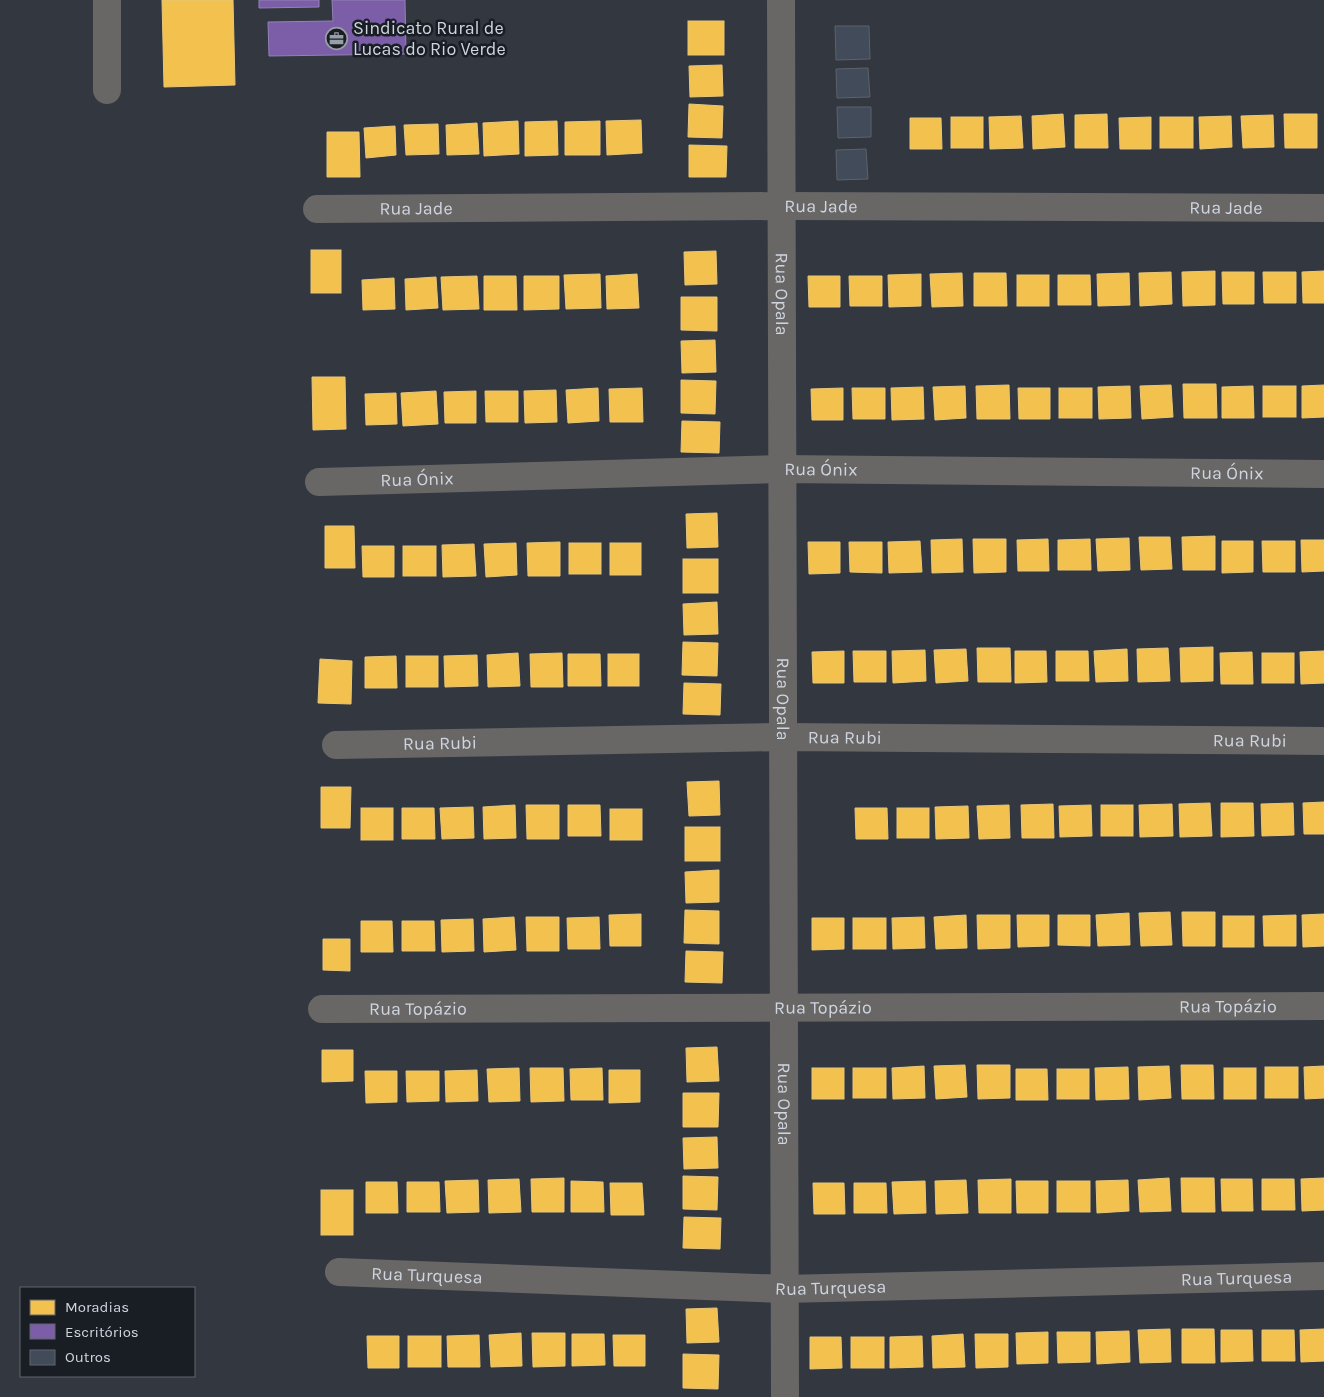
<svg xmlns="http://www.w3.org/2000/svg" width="1324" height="1397" font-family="Karla,sans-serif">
	<rect width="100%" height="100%" fill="#323740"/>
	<!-- homes -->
	<g fill="#f2c14e" stroke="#e8c77a">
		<path d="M162 0H233L235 85 164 87Z"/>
		<rect x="688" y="21" width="36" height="34"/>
		<path d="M722 65 723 96 690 97 689 66Z"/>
		<path d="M689 104 723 106 722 138 688 137Z"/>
		<path d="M1063 114 1065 147 1033 149 1032 116Z"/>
		<path d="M1107 114 1108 148H1075V115Z"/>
		<path d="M1284 114H1317V148H1285Z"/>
		<path d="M1273 115 1274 147 1243 148 1241 116Z"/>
		<path d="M1021 116 1023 148 990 149 989 117Z"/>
		<path d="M1231 116 1232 147 1200 149 1199 117Z"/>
		<rect x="951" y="117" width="32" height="31"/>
		<path d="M1151 117V149H1120L1119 118Z"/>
		<rect x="1160" y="117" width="33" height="31"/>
		<path d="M910 118H941L942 149H910Z"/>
		<path d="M641 120 642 153 607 155 606 121Z"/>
		<path d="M518 121 519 154 484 156 483 123Z"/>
		<path d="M557 121 558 155 525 156V122Z"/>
		<path d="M600 121V155H565V122Z"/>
		<path d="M477 123 479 154 447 155 446 125Z"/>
		<path d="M438 124 439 154 406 155 404 125Z"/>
		<path d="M395 126 396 155 366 158 364 128Z"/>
		<path d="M327 132H359L360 177H327Z"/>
		<path d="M689 145 727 146 726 177H689Z"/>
		<rect x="311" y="250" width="30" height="43"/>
		<path d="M716 251 717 284 685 285 684 252Z"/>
		<path d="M1215 271V305L1183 306 1182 272Z"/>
		<path d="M1324 271V303H1303L1302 272Z"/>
		<path d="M1171 272 1172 304 1140 306 1139 273Z"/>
		<path d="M1222 272H1254V304H1223Z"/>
		<path d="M1263 272H1296V303H1264Z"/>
		<path d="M962 273 963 306 932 307 930 274Z"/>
		<path d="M974 273H1006L1007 306H974Z"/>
		<path d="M1129 273 1130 305 1098 306 1097 274Z"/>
		<path d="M600 274 601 308 566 309 564 275Z"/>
		<path d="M637 274 639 308 607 309 606 276Z"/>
		<path d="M921 274V306L889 307 888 275Z"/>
		<rect x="1017" y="275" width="32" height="31"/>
		<path d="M1058 275H1090L1091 305H1058Z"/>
		<path d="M477 276 479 309 443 310 441 277Z"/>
		<path d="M484 276H516L517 310H484Z"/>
		<path d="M524 276H559V309L524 310Z"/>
		<path d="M808 276H840V307H809Z"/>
		<path d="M849 276H882V306H850Z"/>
		<path d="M436 277 438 308 406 310 405 279Z"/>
		<path d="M394 278 395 309 363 310 362 280Z"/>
		<path d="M681 297H717V331L681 330Z"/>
		<path d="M715 340 716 372 682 373 681 341Z"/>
		<path d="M312 377H345L346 429 313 430Z"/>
		<path d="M681 380 716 381 715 414 681 413Z"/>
		<path d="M1183 384H1216L1217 418H1184Z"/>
		<path d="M1009 385 1010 419H977L976 386Z"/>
		<path d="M1171 385 1173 417 1142 419 1140 386Z"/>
		<path d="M1324 385V417L1302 418V386Z"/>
		<path d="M965 386 966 418 935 420 933 387Z"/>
		<path d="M1130 386 1131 418 1099 419 1098 387Z"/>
		<path d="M1253 386 1254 418H1222V387Z"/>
		<rect x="1263" y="386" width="33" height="31"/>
		<path d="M923 387 924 419 892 420 891 388Z"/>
		<path d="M598 388 599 421 568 423 566 390Z"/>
		<path d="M642 388 643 422H610L609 389Z"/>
		<path d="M843 388V420H812L811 389Z"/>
		<path d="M852 388H885V419H853Z"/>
		<path d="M1018 388H1050V419H1019Z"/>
		<rect x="1059" y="388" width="33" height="30"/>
		<path d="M556 390 557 422 525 423 524 391Z"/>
		<path d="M436 391 438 424 403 426 401 393Z"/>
		<path d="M476 391V423H445L444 392Z"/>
		<path d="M485 391H518V422H486Z"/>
		<path d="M396 393 397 424 366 425 365 394Z"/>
		<path d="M682 421 720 422 719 453 681 452Z"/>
		<path d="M717 513 718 547 687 548 686 514Z"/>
		<path d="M325 526H354L355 568H325Z"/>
		<path d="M1215 536V570H1183L1182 537Z"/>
		<path d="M1139 537H1170L1172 569 1141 570Z"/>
		<path d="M1129 538 1130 570 1098 571 1096 539Z"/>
		<path d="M962 539 963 572 932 573 931 540Z"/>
		<path d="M973 539H1006V572L974 573Z"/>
		<path d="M1048 539 1049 571H1018L1017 540Z"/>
		<path d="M1090 539 1091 570H1058V540Z"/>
		<path d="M1301 540H1324V571L1302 572Z"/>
		<path d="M920 541 922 572 889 573 888 542Z"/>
		<path d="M1222 541H1253V572L1222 573Z"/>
		<path d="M1262 541H1295V572H1263Z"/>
		<path d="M560 542V576H528L527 543Z"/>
		<path d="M808 542H840V573L809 574Z"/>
		<path d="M849 542H882V573L850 572Z"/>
		<path d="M516 543 517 575 486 577 484 544Z"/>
		<rect x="569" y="543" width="32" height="31"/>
		<rect x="610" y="543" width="31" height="32"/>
		<path d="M474 544 476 576 443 577 442 545Z"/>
		<path d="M362 546H394V577H363Z"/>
		<rect x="403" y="546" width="33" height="30"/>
		<rect x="683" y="559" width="35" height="34"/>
		<path d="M717 602 718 634 684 635 683 604Z"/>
		<path d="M683 642 718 643 717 676 682 675Z"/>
		<path d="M1213 647V681L1181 682 1180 648Z"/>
		<path d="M977 648H1010L1011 682H978Z"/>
		<path d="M1168 648 1170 681 1138 682 1137 649Z"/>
		<path d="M966 649 968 681 936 683 934 650Z"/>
		<path d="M1127 649 1128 681 1096 682 1094 651Z"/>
		<path d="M925 650 926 681 893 683 892 651Z"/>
		<path d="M844 651V683H813L812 652Z"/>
		<path d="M853 651H886V682H854Z"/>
		<path d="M1015 651H1046L1047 682 1015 683Z"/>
		<path d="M1056 651H1088L1089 681H1056Z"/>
		<path d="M1324 651V683L1301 684 1300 652Z"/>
		<path d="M1252 652 1253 684H1221L1220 653Z"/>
		<path d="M518 653 520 686 488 687 487 655Z"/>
		<path d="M562 653 563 687H531L530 654Z"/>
		<rect x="1262" y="653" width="32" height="30"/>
		<path d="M568 654H600L601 686H568Z"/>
		<rect x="608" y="654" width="31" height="32"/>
		<path d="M477 655 478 686 445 687 444 656Z"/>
		<path d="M396 656 397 688H365V657Z"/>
		<rect x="406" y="656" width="32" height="31"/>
		<path d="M320 659 352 661 351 704 318 703Z"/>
		<path d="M684 683 721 684 720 715 683 714Z"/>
		<path d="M719 781 720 815 689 816 687 782Z"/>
		<path d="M321 787H351L350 828H321Z"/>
		<path d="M1324 802V834H1304L1303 803Z"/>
		<path d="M1210 803 1212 836 1180 837 1179 804Z"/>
		<path d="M1221 803H1253L1254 836 1221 837Z"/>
		<path d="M1293 803 1294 835 1262 836 1261 804Z"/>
		<path d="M1053 804 1054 838H1022L1021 805Z"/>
		<path d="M1172 804 1173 836 1140 837 1139 805Z"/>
		<path d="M515 805 516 838 484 839 483 807Z"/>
		<path d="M526 805H559V839H527Z"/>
		<path d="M568 805H600L601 836H568Z"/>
		<path d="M1009 805 1010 838 979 839 977 806Z"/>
		<path d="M1091 805 1092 836 1060 837 1059 806Z"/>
		<rect x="1101" y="805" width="32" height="31"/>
		<path d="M968 806 969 838 936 839 935 807Z"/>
		<path d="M473 807 474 838 442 839 440 808Z"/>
		<rect x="361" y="808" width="32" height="32"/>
		<path d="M402 808H434L435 839H402Z"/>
		<path d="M855 808H887L888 839H856Z"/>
		<rect x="897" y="808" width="32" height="30"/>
		<rect x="610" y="809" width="32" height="31"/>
		<rect x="685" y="827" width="35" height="34"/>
		<path d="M719 870V902L686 903 685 872Z"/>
		<path d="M685 910 719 911V944L684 943Z"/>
		<path d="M1170 912 1172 945 1141 946 1139 913Z"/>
		<path d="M1182 912H1215V946H1183Z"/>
		<path d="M1129 913 1130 945 1098 946 1096 915Z"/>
		<path d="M641 914V946H610L609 915Z"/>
		<path d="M1324 914V946L1303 947 1302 915Z"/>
		<path d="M966 915 967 948 936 949 934 917Z"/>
		<path d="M977 915H1010V948L978 949Z"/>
		<path d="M1017 915H1049V946L1018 947Z"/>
		<path d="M1058 915H1090V946L1058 945Z"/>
		<path d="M1296 915V946H1264L1263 916Z"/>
		<rect x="1223" y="916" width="31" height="31"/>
		<path d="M514 917 516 950 484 952 483 919Z"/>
		<path d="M526 917H559V951H527Z"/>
		<path d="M599 917 600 949H568L567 918Z"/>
		<path d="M924 917 925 948 893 949 892 918Z"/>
		<path d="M812 918H844V949L812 950Z"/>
		<rect x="853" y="918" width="33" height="31"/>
		<path d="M473 919 474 951 442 952 441 920Z"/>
		<path d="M361 921H392L393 952H361Z"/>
		<path d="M402 921H434L435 951H402Z"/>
		<path d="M323 939H350V971L323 970Z"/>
		<path d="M686 951 723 952 722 983 685 982Z"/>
		<path d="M717 1047 719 1081 687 1082 686 1048Z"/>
		<path d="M322 1050H353V1081L322 1082Z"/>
		<path d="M965 1065 967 1097 936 1099 934 1066Z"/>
		<path d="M977 1065H1010V1098L978 1099Z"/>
		<path d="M1181 1065H1213L1214 1099H1182Z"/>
		<path d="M924 1066 925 1098 893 1099 892 1068Z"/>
		<path d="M1169 1066 1171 1098 1139 1100 1138 1067Z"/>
		<path d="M1324 1066V1098L1305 1099 1304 1067Z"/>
		<path d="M1128 1067 1129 1099 1096 1100 1095 1068Z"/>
		<rect x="1265" y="1067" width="33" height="31"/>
		<path d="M519 1068 520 1101 489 1102 487 1069Z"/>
		<path d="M530 1068H563L564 1101 531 1102Z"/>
		<path d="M602 1068 603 1100H571L570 1069Z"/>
		<rect x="812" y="1068" width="32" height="31"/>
		<rect x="853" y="1068" width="33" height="30"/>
		<rect x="1224" y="1068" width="32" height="31"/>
		<path d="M1016 1069H1047L1048 1100H1016Z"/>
		<rect x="1057" y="1069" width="32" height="30"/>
		<path d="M477 1070 478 1101 446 1102 445 1071Z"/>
		<path d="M609 1070H640V1102L609 1103Z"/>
		<path d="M365 1071H397V1102L366 1103Z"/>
		<path d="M406 1071H439V1101L407 1102Z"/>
		<path d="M683 1093H719L718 1127H683Z"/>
		<path d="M717 1137 718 1168 684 1169 683 1138Z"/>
		<path d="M683 1176 718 1177 717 1210 683 1209Z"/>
		<path d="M564 1178V1212H532L531 1179Z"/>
		<path d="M1169 1178 1171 1211 1140 1212 1138 1180Z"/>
		<path d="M1181 1178H1214L1215 1212H1182Z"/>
		<path d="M1324 1178V1210L1302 1211 1301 1179Z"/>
		<path d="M519 1179 521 1212 489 1213 488 1180Z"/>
		<path d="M1011 1179V1213H979L978 1180Z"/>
		<path d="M1221 1179H1252L1253 1211H1222Z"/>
		<path d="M1262 1179H1294L1295 1210H1262Z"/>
		<path d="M478 1180 479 1212 447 1213 445 1181Z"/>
		<path d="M966 1180 968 1213 936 1214 935 1181Z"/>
		<path d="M1128 1180 1129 1211 1097 1213 1096 1181Z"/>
		<path d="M571 1181 603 1182 604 1212H571Z"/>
		<path d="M925 1181 926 1213 894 1214 892 1182Z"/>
		<path d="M1016 1181H1048V1213H1017Z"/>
		<rect x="1057" y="1181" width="33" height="31"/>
		<path d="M366 1182H397L398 1213H366Z"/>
		<path d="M407 1182H439L440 1212H407Z"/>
		<path d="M610 1183H642L644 1215H611Z"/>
		<path d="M813 1183H844L845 1214H814Z"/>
		<path d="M854 1183H886L887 1213H854Z"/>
		<rect x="321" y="1190" width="32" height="45"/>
		<path d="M684 1217 721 1218 720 1249 683 1248Z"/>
		<path d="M717 1308 719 1342 687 1343 686 1309Z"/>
		<path d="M1170 1329 1171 1362 1140 1363 1138 1330Z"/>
		<path d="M1182 1329H1214L1215 1363H1182Z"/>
		<path d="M1324 1329V1361L1301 1362 1300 1330Z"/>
		<path d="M1221 1330H1252L1253 1361 1221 1362Z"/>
		<path d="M1262 1330H1294L1295 1361H1262Z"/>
		<path d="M1129 1331 1130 1362 1097 1364 1096 1332Z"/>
		<path d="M1048 1332V1363L1017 1364 1016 1333Z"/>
		<path d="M1057 1332H1090V1362L1058 1363Z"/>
		<path d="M521 1333 522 1366 491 1367 489 1335Z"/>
		<path d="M532 1333H565V1366L533 1367Z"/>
		<path d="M572 1334H604L605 1365 572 1366Z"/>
		<path d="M963 1334 965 1367 933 1368 932 1336Z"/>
		<path d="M975 1334H1008V1367L976 1368Z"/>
		<path d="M479 1335 480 1367H448L447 1336Z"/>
		<path d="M613 1335H645V1366H614Z"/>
		<path d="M367 1336H399V1368H368Z"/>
		<rect x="408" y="1336" width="33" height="31"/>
		<path d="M922 1336 923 1367 890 1368V1337Z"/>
		<path d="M810 1337H841L842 1368 810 1369Z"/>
		<rect x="851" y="1337" width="33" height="31"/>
		<path d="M683 1354 719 1355 718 1389 683 1388Z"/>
	</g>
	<!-- offices -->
	<g fill="#7b5ea7" stroke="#9482b8">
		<path d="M259 0H319V7L259 8Z"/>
		<path d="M332 0H405L406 54 269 56 268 22 333 21Z"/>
	</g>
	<!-- building -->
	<g fill="#424b59" stroke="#5e636a">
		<path d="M835 26H869L870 59 836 60Z"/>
		<path d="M868 68 870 97 837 98 836 69Z"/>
		<path d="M837 107H871V137L838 138Z"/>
		<path d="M866 149 868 179 837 180 836 150Z"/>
	</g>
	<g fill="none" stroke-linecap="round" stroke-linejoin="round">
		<!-- minor -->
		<g stroke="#686766" stroke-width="28">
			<path d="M107 0V90"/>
			<path id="s1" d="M781 0 785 1397"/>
			<path id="s2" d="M317 209 782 206 1324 208"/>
			<path id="s3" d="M319 482 782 469 1324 474"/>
			<path id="s4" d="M336 745 783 737 1324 741"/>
			<path id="s5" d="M322 1009 1324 1006"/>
			<path id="s6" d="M339 1272 785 1289 1324 1276"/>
		</g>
	</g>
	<!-- icons -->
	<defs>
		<symbol id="office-ring" viewBox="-11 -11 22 22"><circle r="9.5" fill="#191e25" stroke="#989ea7" stroke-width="1.5"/><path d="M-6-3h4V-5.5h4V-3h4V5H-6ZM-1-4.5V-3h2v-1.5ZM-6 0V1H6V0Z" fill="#989ea7"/></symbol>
	</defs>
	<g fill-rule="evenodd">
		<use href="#office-ring" x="324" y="26" width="25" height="25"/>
	</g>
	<g text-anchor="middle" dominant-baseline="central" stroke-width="5" stroke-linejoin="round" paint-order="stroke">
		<!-- poi labels -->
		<g font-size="18" fill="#cfd5df" stroke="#191e25" text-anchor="start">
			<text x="353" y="28">Sindicato Rural de<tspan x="353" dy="21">Lucas do Rio Verde</tspan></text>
		</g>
		<!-- street labels -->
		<g font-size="18" fill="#cfd5df" stroke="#191e25">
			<text stroke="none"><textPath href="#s2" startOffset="504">Rua Jade</textPath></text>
			<text stroke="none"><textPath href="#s2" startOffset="99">Rua Jade</textPath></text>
			<text stroke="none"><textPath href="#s2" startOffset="909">Rua Jade</textPath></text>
			<text stroke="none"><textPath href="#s1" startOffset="294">Rua Opala</textPath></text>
			<text stroke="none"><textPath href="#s3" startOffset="502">Rua Ónix</textPath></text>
			<text stroke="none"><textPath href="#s3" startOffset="908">Rua Ónix</textPath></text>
			<text stroke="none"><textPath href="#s3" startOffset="98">Rua Ónix</textPath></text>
			<text stroke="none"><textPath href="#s1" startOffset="699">Rua Opala</textPath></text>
			<text stroke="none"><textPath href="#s4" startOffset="509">Rua Rubi</textPath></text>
			<text stroke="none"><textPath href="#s4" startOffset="914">Rua Rubi</textPath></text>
			<text stroke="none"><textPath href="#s4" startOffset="104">Rua Rubi</textPath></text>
			<text stroke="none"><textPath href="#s5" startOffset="906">Rua Topázio</textPath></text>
			<text stroke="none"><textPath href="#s5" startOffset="501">Rua Topázio</textPath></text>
			<text stroke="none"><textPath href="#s5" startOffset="96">Rua Topázio</textPath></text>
			<text stroke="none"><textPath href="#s1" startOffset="1104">Rua Opala</textPath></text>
			<text stroke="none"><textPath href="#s6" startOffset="88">Rua Turquesa</textPath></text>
			<text stroke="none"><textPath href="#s6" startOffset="898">Rua Turquesa</textPath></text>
			<text stroke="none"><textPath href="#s6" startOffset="492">Rua Turquesa</textPath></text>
		</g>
	</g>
	<!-- legend -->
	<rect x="20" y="1287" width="175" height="90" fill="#191e25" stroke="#62676f"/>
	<rect x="30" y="1300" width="25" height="15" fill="#f2c14e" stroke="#62676f"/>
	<text x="65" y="1312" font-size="15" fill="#cfd5df">Moradias</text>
	<rect x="30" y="1324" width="25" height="15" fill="#7b5ea7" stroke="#62676f"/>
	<text x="65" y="1337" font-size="15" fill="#cfd5df">Escritórios</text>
	<rect x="30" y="1350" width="25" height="15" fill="#424b59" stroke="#62676f"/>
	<text x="65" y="1362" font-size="15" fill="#cfd5df">Outros</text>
</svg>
